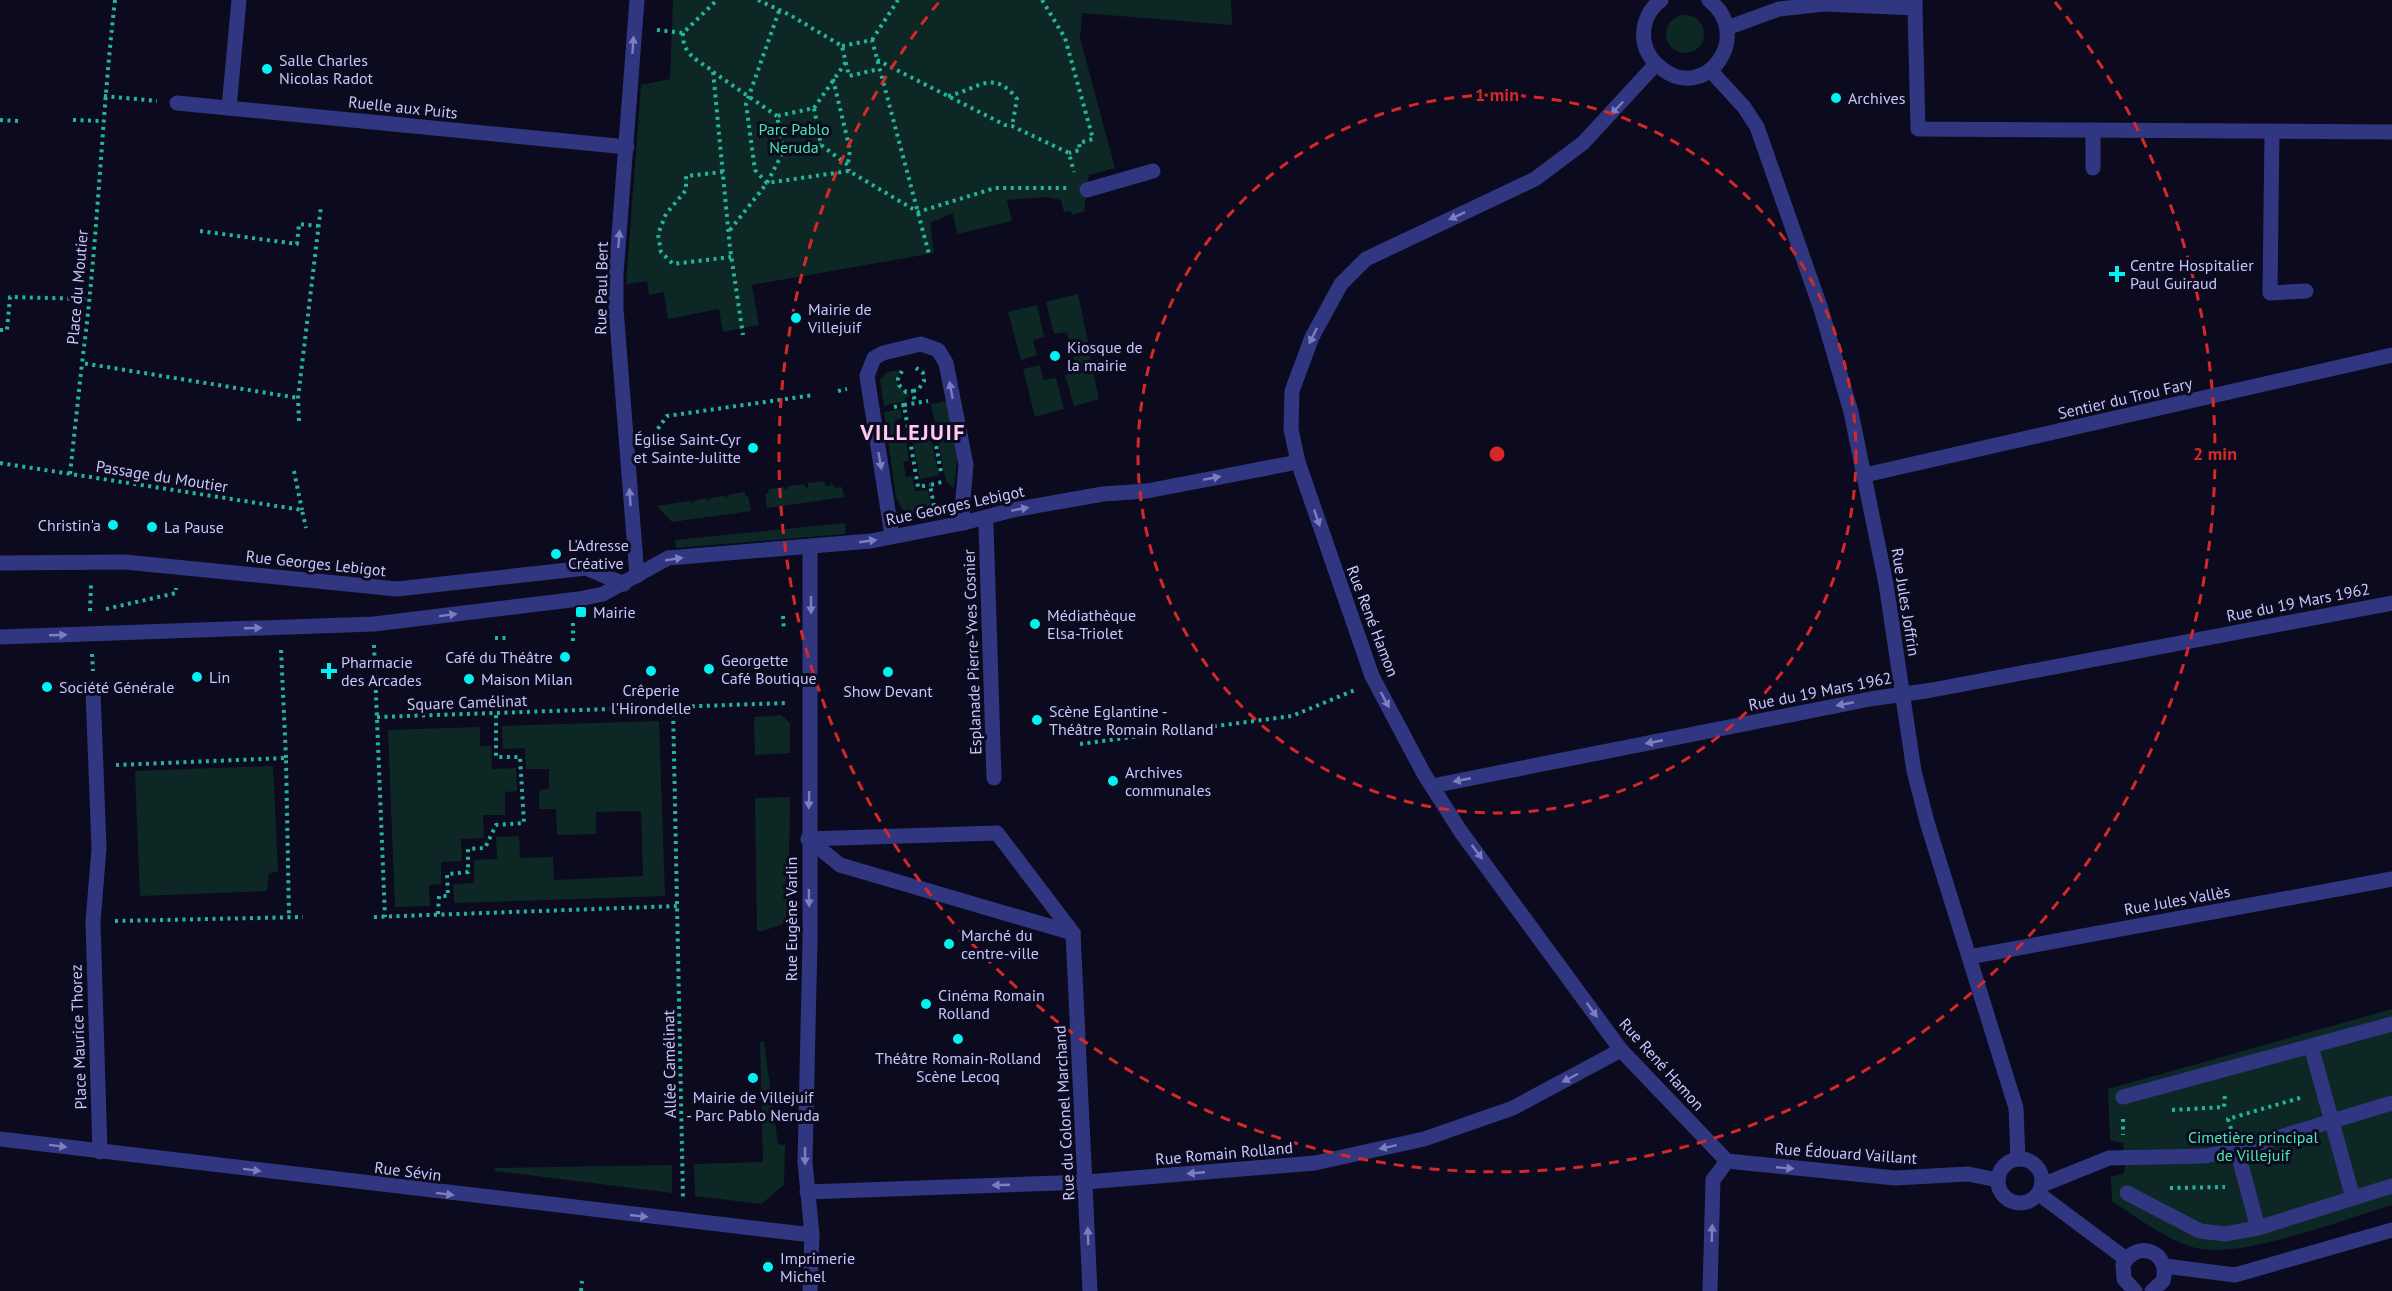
<svg xmlns="http://www.w3.org/2000/svg" width="2392" height="1291" font-family="'PT Sans',sans-serif">
	<rect width="100%" height="100%" fill="#0b0a1e"/>
	<!-- green -->
	<g fill="#0d2824">
		<path d="M673 0H1231L1232 25 1082 13 1080 38 1115 168 1089 175 1084 211 1072 215 1071 211 1064 212 1061 200 1046 197 1007 200 1012 221 957 234 953 213 930 223 934 253 752 285 759 325 723 332 719 309 668 319 664 292 649 295 647 281 626 284 641 85 670 79Z"/>
		<circle cx="1685" cy="34" r="19"/>
		<path d="M1078 294 1088 342 1070 346 1067 332 1054 334 1046 302Z"/>
		<path d="M1037 305 1044 337 1033 340 1037 355 1021 360 1008 312Z"/>
		<path d="M1089 353 1099 399 1074 406 1065 375 1077 372 1073 357Z"/>
		<path d="M1040 365 1043 380 1056 378 1064 409 1035 417 1023 369Z"/>
		<path d="M900 370C892 389 903 386 910 396L905 398V401L884 406 880 380 887 372Z"/>
		<path d="M947 401 957 460 954 488 946 482 931 404Z"/>
		<path d="M900 409 902 418 895 420 898 435 905 434 909 461 903 462 906 477 912 476 915 491 928 490 932 512 911 516 902 509 896 497 884 412Z"/>
		<path d="M924 432 926 439 931 438 939 475 920 479 913 442 918 441 916 433Z"/>
		<path d="M824 481 826 486H830L831 481 835 488 842 487 844 497 767 508 765 494 769 493 768 489 784 487 786 491 788 486 804 484 806 488 808 487V483Z"/>
		<path d="M745 492V496H748L751 511 672 522 657 506 689 501 693 504V501L707 498 708 502 710 498 724 496 727 499V495Z"/>
		<path d="M845 523 846 534 676 548 675 540Z"/>
		<path d="M781 715 790 723V753L755 755 754 717Z"/>
		<path d="M659 721 665 896 454 903 453 884 474 883V860L497 859 496 837 519 836 520 858 553 857 554 880 643 876 641 811 596 812V834L557 835 556 809H539V790L549 789V769H526L525 748 503 749 502 726Z"/>
		<path d="M480 727V746H491L492 769 516 768 517 791 505 792V815H483L484 838 461 839 462 861 441 862V884L429 885 430 906 395 907 388 730Z"/>
		<path d="M273 766 278 871 269 874 267 891 140 896 135 771Z"/>
		<path d="M790 797 788 922 763 931H757L755 798Z"/>
		<path d="M2392 1009V1205C2345 1219 2237 1261 2192 1247 2164 1238 2137 1217 2112 1202L2111 1177 2123 1174 2126 1164 2123 1143 2110 1140 2108 1089Z"/>
		<path d="M760 1042H764L778 1144 785 1145 784 1185 761 1204 695 1196 694 1164 763 1162Z"/>
		<path d="M672 1165V1193L495 1171V1168Z"/>
	</g>
	<g fill="none" stroke-linecap="round" stroke-linejoin="round">
		<!-- path -->
		<g stroke="#23b69e" stroke-width="4" stroke-dasharray="3 4.5" stroke-linecap="butt">
			<path d="M115 0C101 121 98 243 82 363L298 398"/>
			<path d="M758 0 790 15 842 46 849 76 879 69"/>
			<path d="M1042 0 1065 38 1093 139 1079 143 1080 150 1069 153"/>
			<path d="M779 11 746 104 755 170 767 183 849 171 918 212 995 188H1067"/>
			<path d="M657 30 683 33 717 0"/>
			<path d="M683 33C682 54 697 60 713 71L730 248 743 335"/>
			<path d="M872 40 898 0"/>
			<path d="M842 46 872 40 929 254"/>
			<path d="M877 60 1005 125 1012 126 1069 153 1074 172"/>
			<path d="M713 72 777 116"/>
			<path d="M833 79 850 150 848 164"/>
			<path d="M104 96 157 101"/>
			<path d="M948 96C979 89 993 68 1017 99L1012 126"/>
			<path d="M814 108 846 62"/>
			<path d="M0 120 18 121"/>
			<path d="M73 120 102 121"/>
			<path d="M821 145 784 152 777 116 814 108 821 145 848 165 849 171"/>
			<path d="M723 172 686 176V190L666 214 658 234 661 252 673 264 731 257"/>
			<path d="M730 230 767 183 783 152"/>
			<path d="M200 231 297 244 299 224 318 226"/>
			<path d="M0 330H7L10 297 90 299"/>
			<path d="M902 371 898 379 899 385 906 392 913 391 915 403"/>
			<path d="M838 391 847 389"/>
			<path d="M913 391 918 390 924 381 923 373 916 368"/>
			<path d="M904 405 928 401"/>
			<path d="M894 407 904 405 918 487 930 485"/>
			<path d="M299 421 298 398 321 206"/>
			<path d="M932 424 941 472"/>
			<path d="M649 441 667 416 814 395"/>
			<path d="M0 463 302 510 306 528"/>
			<path d="M294 471 302 510"/>
			<path d="M70 474 82 363"/>
			<path d="M934 506 930 485 942 482"/>
			<path d="M106 609 176 593V588"/>
			<path d="M90 611 91 585"/>
			<path d="M783 616 784 631"/>
			<path d="M573 623V642"/>
			<path d="M495 638H510"/>
			<path d="M374 645 385 917"/>
			<path d="M281 650 286 758"/>
			<path d="M92 654 93 671"/>
			<path d="M673 706 683 1199"/>
			<path d="M377 717 787 703"/>
			<path d="M1080 744 1292 716 1355 690"/>
			<path d="M116 765 286 758 289 917"/>
			<path d="M438 914 439 896H448L447 874 468 872V849L485 848 496 825 524 823 520 757H496V713"/>
			<path d="M374 917 678 906"/>
			<path d="M115 921 303 917"/>
			<path d="M2172 1110 2224 1107 2225 1094H2227"/>
			<path d="M2123 1119V1135"/>
			<path d="M2231 1129 2228 1119 2303 1097"/>
			<path d="M2170 1188 2225 1187"/>
			<path d="M581 1291 582 1281"/>
		</g>
		<!-- minor -->
		<g stroke="#313681" stroke-width="15">
			<path d="M1661 0C1648 10 1642 25 1644 41 1646 53 1652 61 1661 68 1705 104 1755 36 1709 0"/>
			<path d="M1915 8 1918 129 2392 132"/>
			<path d="M1727 28 1779 9 1824 4 1915 8V0"/>
			<path d="M1656 64 1583 143 1535 179 1366 259 1341 284 1312 337 1292 391 1291 429 1298 462 1372 676 1424 774 1461 832 1621 1050 1727 1161"/>
			<path d="M1710 70 1744 107 1757 127 1821 309 1851 412 1886 584 1914 771 1927 822 2016 1108 2018 1159"/>
			<path d="M177 103 627 147"/>
			<path d="M229 108 239 0"/>
			<path d="M2093 130V168"/>
			<path d="M2272 131 2270 293 2306 291"/>
			<path d="M1087 190 1153 171"/>
			<path d="M1865 475 2392 355"/>
			<path d="M986 525 994 778"/>
			<path d="M892 536 867 376 874 358 883 353 921 344 938 350 946 363 966 465 962 509 963 523"/>
			<path d="M810 546V942L805 1162 812 1235 810 1291"/>
			<path d="M0 563 125 562 397 589 586 568 624 584"/>
			<path d="M637 576 616 309V274L637 0"/>
			<path d="M0 637 374 624 579 599 603 594 668 558 871 541 963 523 1013 510 1103 494 1147 491 1298 462"/>
			<path d="M93 691 99 848 93 922 100 1152"/>
			<path d="M1432 786 1870 699 1932 690 2392 603"/>
			<path d="M808 839 997 833 1073 933"/>
			<path d="M808 839 840 865 1073 933"/>
			<path d="M1073 933 1090 1291"/>
			<path d="M1969 957 2392 879"/>
			<path d="M2123 1097 2311 1046"/>
			<path d="M0 1139 812 1235"/>
			<path d="M2237 1150 2258 1228 2392 1186"/>
			<circle cx="2020" cy="1181" r="22"/>
			<path d="M1727 1161 1895 1178 1968 1174 1998 1180"/>
			<path d="M2042 1185 2109 1158 2205 1156 2237 1150 2392 1103"/>
			<path d="M807 1192 1086 1182 1315 1163 1424 1139 1513 1108 1621 1050"/>
			<path d="M2127 1193 2200 1231 2225 1234 2258 1228"/>
			<path d="M2039 1194 2126 1259"/>
			<path d="M2353 1198 2311 1046 2392 1024"/>
			<path d="M2165 1266 2235 1275 2392 1230"/>
			<path d="M1710 1291 1713 1180 1727 1161"/>
			<path d="M2135 1291 2124 1279 2123 1265C2137 1238 2171 1252 2163 1281L2152 1291"/>
		</g>
	</g>
	<!-- one-way arrows -->
	<defs><path id="oneway-solid" d="M-6-.8H1V-3.2L6.5 0L1 3.2V.8H-6Z" transform="scale(1.5)"/></defs>
	<g fill="#7c7ec0">
		<use href="#oneway-solid" transform="translate(633 45) rotate(-86)"/>
		<use href="#oneway-solid" transform="translate(1617 108) rotate(134)"/>
		<use href="#oneway-solid" transform="translate(1457 216) rotate(155)"/>
		<use href="#oneway-solid" transform="translate(619 239) rotate(-85)"/>
		<use href="#oneway-solid" transform="translate(1313 336) rotate(116)"/>
		<use href="#oneway-solid" transform="translate(951 390) rotate(-101)"/>
		<use href="#oneway-solid" transform="translate(880 461) rotate(80)"/>
		<use href="#oneway-solid" transform="translate(1212 478) rotate(-11)"/>
		<use href="#oneway-solid" transform="translate(630 497) rotate(-94)"/>
		<use href="#oneway-solid" transform="translate(1020 509) rotate(-11)"/>
		<use href="#oneway-solid" transform="translate(1317 518) rotate(71)"/>
		<use href="#oneway-solid" transform="translate(868 541) rotate(-8)"/>
		<use href="#oneway-solid" transform="translate(674 559) rotate(-9)"/>
		<use href="#oneway-solid" transform="translate(811 605) rotate(90)"/>
		<use href="#oneway-solid" transform="translate(448 615) rotate(-7)"/>
		<use href="#oneway-solid" transform="translate(253 628) rotate(-2)"/>
		<use href="#oneway-solid" transform="translate(58 635) rotate(-2)"/>
		<use href="#oneway-solid" transform="translate(1385 700) rotate(62)"/>
		<use href="#oneway-solid" transform="translate(1845 704) rotate(169)"/>
		<use href="#oneway-solid" transform="translate(1654 742) rotate(169)"/>
		<use href="#oneway-solid" transform="translate(1462 780) rotate(169)"/>
		<use href="#oneway-solid" transform="translate(809 800) rotate(92)"/>
		<use href="#oneway-solid" transform="translate(1477 852) rotate(53)"/>
		<use href="#oneway-solid" transform="translate(809 898) rotate(89)"/>
		<use href="#oneway-solid" transform="translate(1592 1010) rotate(54)"/>
		<use href="#oneway-solid" transform="translate(1570 1078) rotate(152)"/>
		<use href="#oneway-solid" transform="translate(58 1146) rotate(7)"/>
		<use href="#oneway-solid" transform="translate(1388 1147) rotate(168)"/>
		<use href="#oneway-solid" transform="translate(805 1156) rotate(90)"/>
		<use href="#oneway-solid" transform="translate(1785 1168) rotate(5)"/>
		<use href="#oneway-solid" transform="translate(252 1170) rotate(7)"/>
		<use href="#oneway-solid" transform="translate(1196 1173) rotate(175)"/>
		<use href="#oneway-solid" transform="translate(1001 1185) rotate(178)"/>
		<use href="#oneway-solid" transform="translate(445 1194) rotate(7)"/>
		<use href="#oneway-solid" transform="translate(639 1216) rotate(6)"/>
		<use href="#oneway-solid" transform="translate(1712 1233) rotate(-88)"/>
		<use href="#oneway-solid" transform="translate(1088 1236) rotate(-92)"/>
	</g>
	<!-- distance rings -->
	<g fill="none" stroke="#d62828" stroke-width="3" stroke-dasharray="10 8">
		<circle cx="1497" cy="454" r="359"/>
		<path d="M2055 2A718 718 0 1 1 939 2"/>
	</g>
	<!-- markers -->
	<g fill="#00f2f1" stroke="#0b0a1e" stroke-width="2">
		<circle cx="267" cy="69" r="6"/>
		<circle cx="1836" cy="98" r="6"/>
		<path d="M2114 265h6v6h6v6h-6v6h-6v-6h-6v-6h6z"/>
		<circle cx="796" cy="318" r="6"/>
		<circle cx="1055" cy="356" r="6"/>
		<circle cx="753" cy="448" r="6"/>
		<circle cx="113" cy="525" r="6"/>
		<circle cx="152" cy="527" r="6"/>
		<circle cx="556" cy="554" r="6"/>
		<rect x="575" y="606" width="12" height="12" rx="3"/>
		<circle cx="1035" cy="624" r="6"/>
		<circle cx="565" cy="657" r="6"/>
		<circle cx="709" cy="669" r="6"/>
		<path d="M326 662h6v6h6v6h-6v6h-6v-6h-6v-6h6z"/>
		<circle cx="651" cy="671" r="6"/>
		<circle cx="888" cy="672" r="6"/>
		<circle cx="197" cy="677" r="6"/>
		<circle cx="469" cy="679" r="6"/>
		<circle cx="47" cy="687" r="6"/>
		<circle cx="1037" cy="720" r="6"/>
		<circle cx="1113" cy="781" r="6"/>
		<circle cx="949" cy="944" r="6"/>
		<circle cx="926" cy="1004" r="6"/>
		<circle cx="958" cy="1039" r="6"/>
		<circle cx="753" cy="1078" r="6"/>
		<circle cx="768" cy="1267" r="6"/>
	</g>
	<g text-anchor="middle" dominant-baseline="central" stroke-width="6" stroke-linejoin="round" paint-order="stroke">
		<!-- poi labels -->
		<g font-size="16" fill="#c7c7ff" stroke="#0b0a1e" text-anchor="start">
			<text x="279" y="60">Salle Charles<tspan x="279" dy="18">Nicolas Radot</tspan></text>
			<text x="1848" y="98">Archives</text>
			<text x="2130" y="265">Centre Hospitalier<tspan x="2130" dy="18">Paul Guiraud</tspan></text>
			<text x="808" y="309">Mairie de<tspan x="808" dy="18">Villejuif</tspan></text>
			<text x="1067" y="347">Kiosque de<tspan x="1067" dy="18">la mairie</tspan></text>
			<text x="741" y="439" text-anchor="end">Église Saint-Cyr<tspan x="741" dy="18">et Sainte-Julitte</tspan></text>
			<text x="101" y="525" text-anchor="end">Christin'a</text>
			<text x="164" y="527">La Pause</text>
			<text x="568" y="545">L'Adresse<tspan x="568" dy="18">Créative</tspan></text>
			<text x="593" y="612">Mairie</text>
			<text x="1047" y="615">Médiathèque<tspan x="1047" dy="18">Elsa-Triolet</tspan></text>
			<text x="553" y="657" text-anchor="end">Café du Théâtre</text>
			<text x="721" y="660">Georgette<tspan x="721" dy="18">Café Boutique</tspan></text>
			<text x="341" y="662">Pharmacie<tspan x="341" dy="18">des Arcades</tspan></text>
			<text x="209" y="677">Lin</text>
			<text x="481" y="679">Maison Milan</text>
			<text x="59" y="687">Société Générale</text>
			<text x="651" y="690" text-anchor="middle">Crêperie<tspan x="651" dy="18">l'Hirondelle</tspan></text>
			<text x="888" y="691" text-anchor="middle">Show Devant</text>
			<text x="1049" y="711">Scène Eglantine -<tspan x="1049" dy="18">Théâtre Romain Rolland</tspan></text>
			<text x="1125" y="772">Archives<tspan x="1125" dy="18">communales</tspan></text>
			<text x="961" y="935">Marché du<tspan x="961" dy="18">centre-ville</tspan></text>
			<text x="938" y="995">Cinéma Romain<tspan x="938" dy="18">Rolland</tspan></text>
			<text x="958" y="1058" text-anchor="middle">Théâtre Romain-Rolland<tspan x="958" dy="18">Scène Lecoq</tspan></text>
			<text x="753" y="1097" text-anchor="middle">Mairie de Villejuif<tspan x="753" dy="18">- Parc Pablo Neruda</tspan></text>
			<text x="780" y="1258">Imprimerie<tspan x="780" dy="18">Michel</tspan></text>
		</g>
		<!-- street labels -->
		<g font-size="16" fill="#c7c7ff" stroke="#0b0a1e">
			<text transform="translate(403 107) rotate(6)">Ruelle aux Puits</text>
			<text transform="translate(77 287) rotate(-85)">Place du Moutier</text>
			<text transform="translate(601 288) rotate(-89)">Rue Paul Bert</text>
			<text transform="translate(2125 398) rotate(-13)">Sentier du Trou Fary</text>
			<text transform="translate(162 476) rotate(9)">Passage du Moutier</text>
			<text transform="translate(955 505) rotate(-12)">Rue Georges Lebigot</text>
			<text transform="translate(316 563) rotate(6)">Rue Georges Lebigot</text>
			<text transform="translate(1906 602) rotate(81)">Rue Jules Joffrin</text>
			<text transform="translate(2298 602) rotate(-11)">Rue du 19 Mars 1962</text>
			<text transform="translate(1373 621) rotate(69)">Rue René Hamon</text>
			<text transform="translate(972 652) rotate(-92)">Esplanade Pierre-Yves Cosnier</text>
			<text transform="translate(1820 691) rotate(-11)">Rue du 19 Mars 1962</text>
			<text transform="translate(467 702) rotate(-2)">Square Camélinat</text>
			<text transform="translate(2177 900) rotate(-10)">Rue Jules Vallès</text>
			<text transform="translate(791 919) rotate(-90)">Rue Eugène Varlin</text>
			<text transform="translate(78 1037) rotate(-92)">Place Maurice Thorez</text>
			<text transform="translate(669 1064) rotate(-91)">Allée Camélinat</text>
			<text transform="translate(1662 1064) rotate(48)">Rue René Hamon</text>
			<text transform="translate(1064 1113) rotate(-93)">Rue du Colonel Marchand</text>
			<text transform="translate(1224 1153) rotate(-5)">Rue Romain Rolland</text>
			<text transform="translate(1846 1153) rotate(4)">Rue Édouard Vaillant</text>
			<text transform="translate(408 1171) rotate(7)">Rue Sévin</text>
		</g>
		<!-- park labels -->
		<g font-size="16" fill="#4ae8b0" stroke="#0b0a1e">
			<text x="794" y="129">Parc Pablo<tspan x="794" dy="18">Neruda</tspan></text>
			<text x="2253" y="1137">Cimetière principal<tspan x="2253" dy="18">de Villejuif</tspan></text>
		</g>
		<!-- district labels -->
		<g font-size="22" font-weight="bold" letter-spacing="1.5" fill="#ffc9f1" stroke="#0b0a1e">
			<text x="913" y="432">VILLEJUIF</text>
		</g>
	</g>
	<circle cx="1497" cy="454" r="9" fill="#d62828" stroke="#0b0a1e" stroke-width="3"/>
	<g font-size="18" text-anchor="middle" font-weight="bold" fill="#d62828" stroke="#0b0a1e" stroke-width="6" stroke-linejoin="round" paint-order="stroke">
		<text x="1497" y="101">1 min</text>
		<text x="2215" y="460">2 min</text>
	</g>
</svg>
